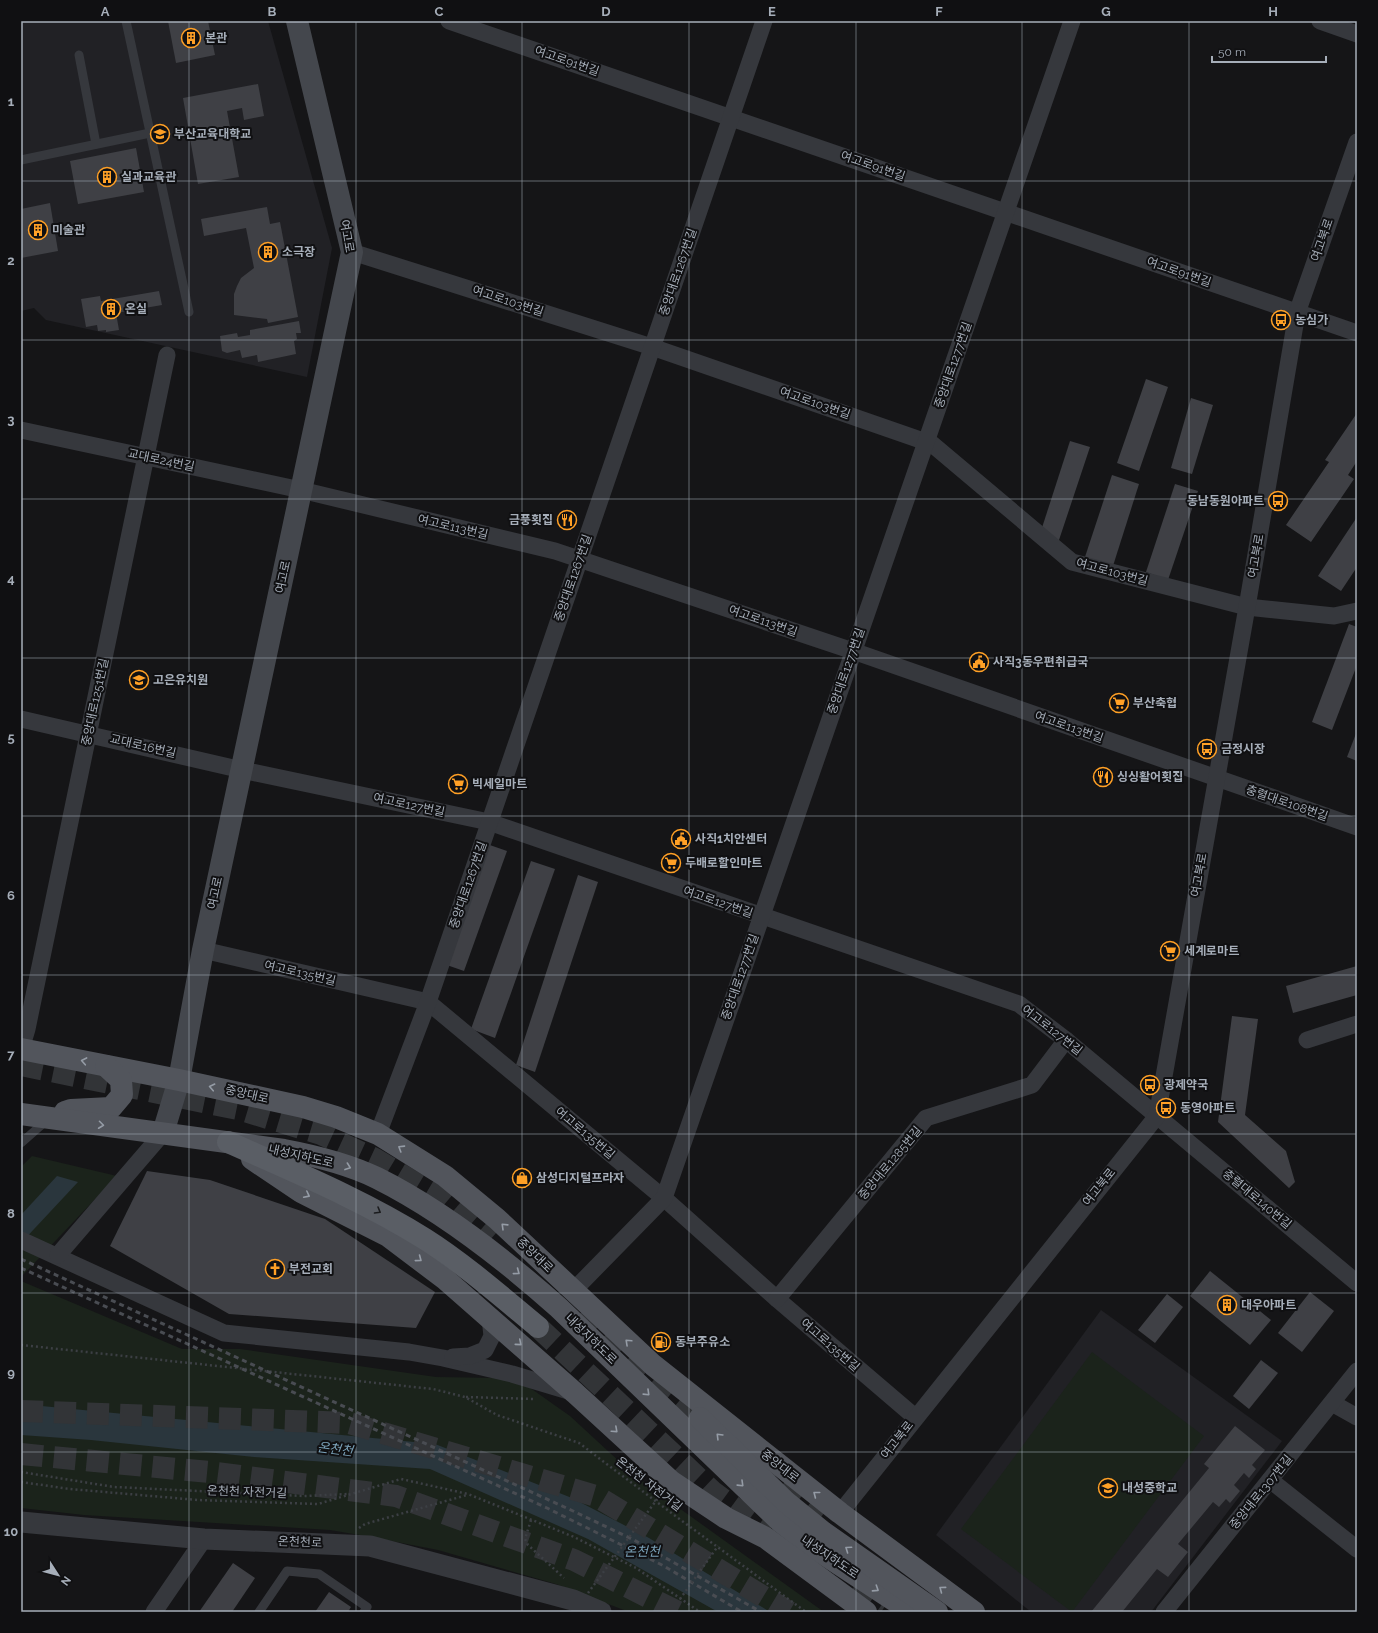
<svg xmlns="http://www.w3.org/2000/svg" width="1378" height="1633" font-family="Raleway,'Noto Sans KR',sans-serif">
	<rect width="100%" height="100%" fill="#151517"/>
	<!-- built -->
	<g fill="#212125">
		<path d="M21 21H268L332 248 307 377 46 320 34 308 21 311Z"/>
		<path d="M1101 1310 1282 1441 1151 1612H1031L936 1535Z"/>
	</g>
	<!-- green -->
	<g fill="#1b231b">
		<path d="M32 1156 117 1176 21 1277V1167Z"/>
		<path d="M21 1281 182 1349H240L436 1377 496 1378 526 1385 570 1416 622 1464 654 1490 824 1612H629L556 1584 438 1550 371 1537 330 1530 84 1515 21 1508Z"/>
		<path d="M1092 1352 1204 1436 1072 1612 961 1529Z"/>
	</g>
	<!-- water -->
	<g fill="#2a363d">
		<path d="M57 1176 78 1182 21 1243V1215Z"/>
		<path d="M21 1404 435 1444 572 1498 649 1538 770 1612H718L588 1539 430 1469 254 1457 91 1440 21 1435Z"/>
	</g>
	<!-- building -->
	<g fill="#3f4045">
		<path d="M168 21H208L215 55 176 63Z"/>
		<path d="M258 84 264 116 244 120 242 108 227 111 239 177 198 184 183 98Z"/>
		<path d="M136 148 144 192 78 204 70 161Z"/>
		<path d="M50 203 58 251 21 258V209Z"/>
		<path d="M267 207 270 224 280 222 298 317 268 323 267 319 234 315V294L237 286 241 278 254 268 246 228 204 236 201 219Z"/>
		<path d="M159 291 162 305 116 313 119 330 106 332V330L98 331 97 325 86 327 81 299 100 296 101 301Z"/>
		<path d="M299 321 301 333H296L297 339 294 341 296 354 258 362 257 355 242 358 240 350 227 353 222 351 220 336 237 333 238 337 250 335V330Z"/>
		<path d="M1146 379 1168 387 1139 471 1117 463Z"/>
		<path d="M1191 398 1213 405 1192 474 1171 468Z"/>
		<path d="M1357 413V461L1348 475 1354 479 1311 542 1286 525 1329 462 1325 460Z"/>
		<path d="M1070 441 1090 447 1058 543 1039 537Z"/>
		<path d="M1112 475 1139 484 1112 569 1084 560Z"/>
		<path d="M1175 484 1198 491 1168 580 1146 572Z"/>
		<path d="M1357 517V567L1341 591 1318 576Z"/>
		<path d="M1349 624 1357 627V665L1332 730 1312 722Z"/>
		<path d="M1357 731V761L1347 757Z"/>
		<path d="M484 843 507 851 464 971 441 963Z"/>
		<path d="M531 861 555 869 495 1038 471 1029Z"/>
		<path d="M578 875 598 882 535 1072 516 1065Z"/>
		<path d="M1357 966V995L1293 1013 1286 986Z"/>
		<path d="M1232 1016 1258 1019 1245 1115 1286 1151 1295 1182 1289 1188 1218 1122Z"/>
		<path d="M147 1171 210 1180 325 1219 435 1292 416 1328 229 1314 110 1246Z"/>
		<path d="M1210 1271 1271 1320 1250 1345 1190 1296Z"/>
		<path d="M1310 1292 1334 1311 1302 1352 1278 1333Z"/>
		<path d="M1167 1294 1183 1307 1155 1343 1138 1330Z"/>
		<path d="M1261 1360 1278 1373 1249 1409 1233 1396Z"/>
		<path d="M1235 1426 1265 1450 1252 1465 1256 1469 1249 1478 1244 1473 1234 1485 1240 1491 1230 1503 1226 1499 1219 1507 1213 1502 1178 1544 1188 1552 1168 1577 1157 1569 1122 1612H1091L1209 1468 1204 1464Z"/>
		<path d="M233 1563 255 1578 232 1612H199Z"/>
		<path d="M329 1592 351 1607 348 1612H315Z"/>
	</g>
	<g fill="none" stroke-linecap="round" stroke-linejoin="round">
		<!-- trunk-tunnel -->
		<g stroke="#323437" stroke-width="22" stroke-dasharray="22 11" stroke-linecap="butt">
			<path d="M21 1065 238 1109 321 1134 375 1159 442 1199 490 1240"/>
			<path d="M579 1315 715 1429"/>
			<path d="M538 1327 713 1492 768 1532"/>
			<path d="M21 1411 349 1423 596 1496 789 1612"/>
			<path d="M21 1454 209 1472 396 1496 574 1560 678 1612"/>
			<path d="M757 1464 824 1513"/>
			<path d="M851 1591 881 1612"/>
		</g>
		<!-- path -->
		<g stroke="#3c3f44" stroke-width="2.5" stroke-dasharray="2 3" stroke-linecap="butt">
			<path d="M21 1345 433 1389 465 1397 497 1415 579 1443 674 1515 806 1612"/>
			<path d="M466 1397 535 1399"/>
			<path d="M21 1472 114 1487 304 1496 349 1494"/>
			<path d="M21 1482 70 1489 198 1500 318 1504 401 1479 468 1494 574 1537 636 1568 700 1612"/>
			<path d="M531 1520 525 1539 528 1545 564 1578"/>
			<path d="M359 1528 365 1524 467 1495"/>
		</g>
		<!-- service -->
		<g stroke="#36383d" stroke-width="9">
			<path d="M126 21 189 312"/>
			<path d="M79 55 96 144"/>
			<path d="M21 160 150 133"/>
			<path d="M21 1143 47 1120"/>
			<path d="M259 1612 287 1571 319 1574 367 1607 364 1612"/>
		</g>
		<!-- minor -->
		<g stroke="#36383d" stroke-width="17">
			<path d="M449 21 1357 333"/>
			<path d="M1320 21 1357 34"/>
			<path d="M352 252 652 347 932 444 1072 562 1247 607 1334 616 1357 611"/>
			<path d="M21 430 301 490 555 551 853 651 1357 827"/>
			<path d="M21 719 242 770 489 822 1019 1004 1066 1040 1357 1283"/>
			<path d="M203 950 428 1002 666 1200 777 1299 915 1417"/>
			<path d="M1307 1040 1357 1024"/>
			<path d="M21 1049 27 1029 167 355"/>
			<path d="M378 1134 428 1002 764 21"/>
			<path d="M21 1240 224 1333 409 1352 443 1358 512 1374 572 1392"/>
			<path d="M58 1255 163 1133"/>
			<path d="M573 1291 664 1198 1072 21"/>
			<path d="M777 1299 926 1118 1032 1085 1066 1040"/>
			<path d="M453 1357 470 1356 485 1350 492 1336 490 1318"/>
			<path d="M1332 1403 1357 1417"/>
			<path d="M1270 1480 1357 1549"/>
			<path d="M840 1513 1157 1116 1247 607 1297 313 1357 142"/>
			<path d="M154 1612 204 1539"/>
			<path d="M1164 1612 1357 1371"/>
		</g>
		<!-- tertiary -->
		<path stroke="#36383d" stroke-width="21" d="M21 1522 204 1539 370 1546 573 1600 601 1612"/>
		<!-- secondary -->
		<path stroke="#44474d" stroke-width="22" d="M163 1133 179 1080 203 950 352 252 297 21"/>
		<!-- primary -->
		<g stroke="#52555c" stroke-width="22">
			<path d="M21 1049 179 1080 303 1107 336 1117 378 1134 445 1176 497 1219 653 1365 840 1513 974 1612"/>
			<path d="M65 1112 71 1110 111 1108 122 1095 121 1080 106 1066"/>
			<path d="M21 1114 284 1150C316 1156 348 1164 377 1178 443 1211 504 1259 559 1308L781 1522 813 1547 912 1612"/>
			<path d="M252 1159 301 1192 388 1236 445 1279 575 1393 672 1482 726 1518 766 1538 866 1612"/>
			<path d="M700 1418 786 1502 823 1532 937 1612"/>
		</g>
		<!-- trunk -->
		<path stroke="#5a5e65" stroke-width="22" d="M228 1142C295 1172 363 1200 425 1239 463 1263 503 1298 538 1327"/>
		<!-- rail -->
		<g stroke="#494c52" stroke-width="3" stroke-dasharray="5 4" stroke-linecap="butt">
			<path d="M21 1259 573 1511 634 1540 761 1612"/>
			<path d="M21 1268 547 1508 662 1565 742 1612"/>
		</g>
		<!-- path-bridge -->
		<g stroke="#3c3f44" stroke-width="2.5" stroke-dasharray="2 3" stroke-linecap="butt">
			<path d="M588 1593 658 1498"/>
			<path d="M680 1599 718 1546"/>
		</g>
	</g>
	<!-- one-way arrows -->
	<defs><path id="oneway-chevron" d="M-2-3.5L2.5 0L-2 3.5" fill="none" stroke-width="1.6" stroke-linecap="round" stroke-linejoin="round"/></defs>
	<g stroke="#959ca6">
		<use href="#oneway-chevron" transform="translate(84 1061) rotate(-169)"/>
		<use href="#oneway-chevron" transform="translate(212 1087) rotate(-168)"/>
		<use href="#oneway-chevron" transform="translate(101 1125) rotate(7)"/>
		<use href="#oneway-chevron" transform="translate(401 1148) rotate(-148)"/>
		<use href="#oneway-chevron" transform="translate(348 1167) rotate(20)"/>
		<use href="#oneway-chevron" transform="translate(307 1195) rotate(27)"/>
		<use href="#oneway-chevron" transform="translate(504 1226) rotate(-136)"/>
		<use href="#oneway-chevron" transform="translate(419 1259) rotate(37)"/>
		<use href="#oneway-chevron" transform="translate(517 1272) rotate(37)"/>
		<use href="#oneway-chevron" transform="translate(628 1342) rotate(-137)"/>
		<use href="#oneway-chevron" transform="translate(519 1343) rotate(41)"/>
		<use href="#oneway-chevron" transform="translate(647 1393) rotate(44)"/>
		<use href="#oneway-chevron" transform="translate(615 1430) rotate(42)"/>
		<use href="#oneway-chevron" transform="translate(719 1436) rotate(-135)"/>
		<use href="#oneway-chevron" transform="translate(741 1484) rotate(44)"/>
		<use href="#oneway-chevron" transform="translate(816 1494) rotate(-142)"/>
		<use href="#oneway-chevron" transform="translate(848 1549) rotate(-145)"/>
		<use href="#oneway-chevron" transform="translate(876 1589) rotate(33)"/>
		<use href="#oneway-chevron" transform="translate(942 1589) rotate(-143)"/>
	</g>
	<use stroke="#1b1c1e" href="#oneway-chevron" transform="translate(378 1211) rotate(30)"/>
	<!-- grid -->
	<path fill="none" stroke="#a6aeb9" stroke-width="1" stroke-opacity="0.55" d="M189 21V1612M356 21V1612M522 21V1612M689 21V1612M856 21V1612M1022 21V1612M1189 21V1612M21 181H1357M21 340H1357M21 499H1357M21 658H1357M21 816H1357M21 975H1357M21 1134H1357M21 1293H1357M21 1452H1357"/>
	<!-- icons -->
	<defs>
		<symbol id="building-ring" viewBox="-11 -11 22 22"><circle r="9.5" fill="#101012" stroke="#ffa026" stroke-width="1.5"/><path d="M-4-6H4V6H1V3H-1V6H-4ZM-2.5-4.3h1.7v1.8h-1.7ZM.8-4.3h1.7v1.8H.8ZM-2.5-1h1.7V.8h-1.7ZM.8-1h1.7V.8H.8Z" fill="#ffa026"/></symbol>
		<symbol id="university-ring" viewBox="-11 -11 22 22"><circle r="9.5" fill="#101012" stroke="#ffa026" stroke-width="1.5"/><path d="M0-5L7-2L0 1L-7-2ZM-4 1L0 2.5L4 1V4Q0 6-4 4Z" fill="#ffa026"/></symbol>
		<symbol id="bus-ring" viewBox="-11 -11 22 22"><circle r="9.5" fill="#101012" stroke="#ffa026" stroke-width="1.5"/><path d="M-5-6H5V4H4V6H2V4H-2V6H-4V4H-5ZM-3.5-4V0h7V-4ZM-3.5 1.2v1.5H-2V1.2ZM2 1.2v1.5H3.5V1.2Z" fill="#ffa026"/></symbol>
		<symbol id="restaurant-ring" viewBox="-11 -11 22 22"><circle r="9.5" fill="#101012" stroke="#ffa026" stroke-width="1.5"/><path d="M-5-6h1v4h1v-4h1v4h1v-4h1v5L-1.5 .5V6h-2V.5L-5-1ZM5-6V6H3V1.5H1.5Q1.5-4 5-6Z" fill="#ffa026"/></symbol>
		<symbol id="civic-ring" viewBox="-11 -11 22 22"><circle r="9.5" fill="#101012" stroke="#ffa026" stroke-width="1.5"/><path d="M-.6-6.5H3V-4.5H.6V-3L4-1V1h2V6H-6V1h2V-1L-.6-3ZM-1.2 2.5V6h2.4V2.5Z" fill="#ffa026"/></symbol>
		<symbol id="school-ring" viewBox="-11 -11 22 22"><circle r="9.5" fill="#101012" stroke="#ffa026" stroke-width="1.5"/><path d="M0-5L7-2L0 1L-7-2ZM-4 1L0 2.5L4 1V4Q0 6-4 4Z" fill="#ffa026"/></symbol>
		<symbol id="supermarket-ring" viewBox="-11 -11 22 22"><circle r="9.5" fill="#101012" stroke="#ffa026" stroke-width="1.5"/><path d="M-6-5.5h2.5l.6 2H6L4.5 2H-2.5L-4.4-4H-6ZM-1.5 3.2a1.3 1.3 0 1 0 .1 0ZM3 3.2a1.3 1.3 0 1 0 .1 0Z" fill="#ffa026"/></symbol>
		<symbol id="shop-ring" viewBox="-11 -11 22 22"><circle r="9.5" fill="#101012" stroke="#ffa026" stroke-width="1.5"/><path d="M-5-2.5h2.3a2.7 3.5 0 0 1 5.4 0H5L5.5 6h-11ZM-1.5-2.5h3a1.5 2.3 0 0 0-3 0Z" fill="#ffa026"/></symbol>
		<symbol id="church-ring" viewBox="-11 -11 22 22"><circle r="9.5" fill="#101012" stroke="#ffa026" stroke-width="1.5"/><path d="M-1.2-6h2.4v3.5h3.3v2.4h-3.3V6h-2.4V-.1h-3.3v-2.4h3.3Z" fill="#ffa026"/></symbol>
		<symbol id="fuel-ring" viewBox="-11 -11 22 22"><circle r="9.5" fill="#101012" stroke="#ffa026" stroke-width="1.5"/><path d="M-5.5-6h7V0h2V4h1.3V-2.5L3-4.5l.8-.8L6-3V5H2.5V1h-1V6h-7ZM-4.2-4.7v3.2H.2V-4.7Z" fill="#ffa026"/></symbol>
	</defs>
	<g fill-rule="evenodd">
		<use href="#building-ring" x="180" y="27" width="22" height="22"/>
		<use href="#university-ring" x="149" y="123" width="22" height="22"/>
		<use href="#building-ring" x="96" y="166" width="22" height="22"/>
		<use href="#building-ring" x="27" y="219" width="22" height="22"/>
		<use href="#building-ring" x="257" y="241" width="22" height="22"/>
		<use href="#building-ring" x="100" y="298" width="22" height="22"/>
		<use href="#bus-ring" x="1270" y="309" width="22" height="22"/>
		<use href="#bus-ring" x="1267" y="490" width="22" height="22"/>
		<use href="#restaurant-ring" x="556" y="509" width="22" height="22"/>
		<use href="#civic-ring" x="968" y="651" width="22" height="22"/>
		<use href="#school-ring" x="128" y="669" width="22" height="22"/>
		<use href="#supermarket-ring" x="1108" y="692" width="22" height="22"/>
		<use href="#bus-ring" x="1196" y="738" width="22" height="22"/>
		<use href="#restaurant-ring" x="1092" y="766" width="22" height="22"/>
		<use href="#supermarket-ring" x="447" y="773" width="22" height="22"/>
		<use href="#civic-ring" x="670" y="828" width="22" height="22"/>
		<use href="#supermarket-ring" x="660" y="852" width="22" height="22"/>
		<use href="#supermarket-ring" x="1159" y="940" width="22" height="22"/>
		<use href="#bus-ring" x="1139" y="1074" width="22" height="22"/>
		<use href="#bus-ring" x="1155" y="1097" width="22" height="22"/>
		<use href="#shop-ring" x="511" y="1167" width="22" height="22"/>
		<use href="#church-ring" x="264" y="1258" width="22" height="22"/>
		<use href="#building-ring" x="1216" y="1294" width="22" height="22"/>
		<use href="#fuel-ring" x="650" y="1331" width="22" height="22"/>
		<use href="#school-ring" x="1097" y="1477" width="22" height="22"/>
	</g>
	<g text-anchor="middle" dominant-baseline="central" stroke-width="4" stroke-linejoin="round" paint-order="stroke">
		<!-- poi labels -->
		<g font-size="12" font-weight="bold" fill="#a6aeb9" stroke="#101012" text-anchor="start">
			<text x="205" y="38">본관</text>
			<text x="174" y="134">부산교육대학교</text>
			<text x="121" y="177">실과교육관</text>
			<text x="52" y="230">미술관</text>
			<text x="282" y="252">소극장</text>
			<text x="125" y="309">온실</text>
			<text x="1295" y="320">농심가</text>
			<text x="1264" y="501" text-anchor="end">동남동원아파트</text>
			<text x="553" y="520" text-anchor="end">금풍횟집</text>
			<text x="993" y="662">사직3동우편취급국</text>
			<text x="153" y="680">고은유치원</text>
			<text x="1133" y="703">부산축협</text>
			<text x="1221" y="749">금정시장</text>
			<text x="1117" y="777">싱싱활어횟집</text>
			<text x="472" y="784">빅세일마트</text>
			<text x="695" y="839">사직1치안센터</text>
			<text x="685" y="863">두배로할인마트</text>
			<text x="1184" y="951">세계로마트</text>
			<text x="1164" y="1085">광제약국</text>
			<text x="1180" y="1108">동영아파트</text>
			<text x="536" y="1178">삼성디지털프라자</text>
			<text x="289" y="1269">부전교회</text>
			<text x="1241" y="1305">대우아파트</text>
			<text x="675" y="1342">동부주유소</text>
			<text x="1122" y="1488">내성중학교</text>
		</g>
		<!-- street labels -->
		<g font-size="12" fill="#a6aeb9" stroke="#101012">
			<text transform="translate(567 61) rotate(19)">여고로91번길</text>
			<text transform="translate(873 166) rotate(19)">여고로91번길</text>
			<text transform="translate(347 236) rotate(80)">여고로</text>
			<text transform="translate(1322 240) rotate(-71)">여고북로</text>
			<text transform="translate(678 272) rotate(-71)">중앙대로1267번길</text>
			<text transform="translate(1179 272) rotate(19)">여고로91번길</text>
			<text transform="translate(508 301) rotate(18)">여고로103번길</text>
			<text transform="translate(953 365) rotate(-71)">중앙대로1277번길</text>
			<text transform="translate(815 403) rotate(19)">여고로103번길</text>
			<text transform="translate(161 460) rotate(12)">교대로24번길</text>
			<text transform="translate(453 527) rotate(13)">여고로113번길</text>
			<text transform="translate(1256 556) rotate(-80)">여고북로</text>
			<text transform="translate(1112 572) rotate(15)">여고로103번길</text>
			<text transform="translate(283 577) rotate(-78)">여고로</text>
			<text transform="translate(573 578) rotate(-71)">중앙대로1267번길</text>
			<text transform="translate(763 621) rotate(19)">여고로113번길</text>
			<text transform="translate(846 671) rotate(-71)">중앙대로1277번길</text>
			<text transform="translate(95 702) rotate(-78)">중앙대로1251번길</text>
			<text transform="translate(1069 727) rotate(19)">여고로113번길</text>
			<text transform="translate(143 746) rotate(13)">교대로16번길</text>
			<text transform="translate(1287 803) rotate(19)">충렬대로108번길</text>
			<text transform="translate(409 805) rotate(12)">여고로127번길</text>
			<text transform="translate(1199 875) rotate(-80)">여고북로</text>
			<text transform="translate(468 885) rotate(-71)">중앙대로1267번길</text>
			<text transform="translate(215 893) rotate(-78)">여고로</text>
			<text transform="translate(718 902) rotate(19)">여고로127번길</text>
			<text transform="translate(300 973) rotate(13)">여고로135번길</text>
			<text transform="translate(740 977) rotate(-71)">중앙대로1277번길</text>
			<text transform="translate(1052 1030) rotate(38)">여고로127번길</text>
			<text transform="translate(247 1094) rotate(13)">중앙대로</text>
			<text transform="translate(585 1133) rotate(40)">여고로135번길</text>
			<text transform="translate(301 1156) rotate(13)">내성지하도로</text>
			<text transform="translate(890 1163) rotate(-50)">중앙대로1285번길</text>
			<text transform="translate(1099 1187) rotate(-51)">여고북로</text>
			<text transform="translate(1257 1199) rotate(40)">충렬대로140번길</text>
			<text transform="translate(535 1255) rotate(44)">중앙대로</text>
			<text transform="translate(591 1339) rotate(44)">내성지하도로</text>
			<text transform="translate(830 1345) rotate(41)">여고로135번길</text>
			<text transform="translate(897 1440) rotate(-52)">여고북로</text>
			<text transform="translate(780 1466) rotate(38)">중앙대로</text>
			<text transform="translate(649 1484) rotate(38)">온천천 자전거길</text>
			<text transform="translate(247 1492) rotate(2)">온천천 자전거길</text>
			<text transform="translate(1261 1492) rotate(-51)">중앙대로1307번길</text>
			<text transform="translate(300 1542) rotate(2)">온천천로</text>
			<text transform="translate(830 1557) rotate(34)">내성지하도로</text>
		</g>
		<!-- water labels -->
		<g font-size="13" font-style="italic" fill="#79a0b7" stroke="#101012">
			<text transform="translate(335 1449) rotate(7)">온천천</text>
			<text x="642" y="1551">온천천</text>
		</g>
	</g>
	<!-- border -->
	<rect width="1378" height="1633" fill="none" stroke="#101012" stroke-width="44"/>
	<!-- north arrow -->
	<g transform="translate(58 1575) rotate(126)" stroke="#101012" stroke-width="3" paint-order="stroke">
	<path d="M0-3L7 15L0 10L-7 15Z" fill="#a6aeb9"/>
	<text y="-6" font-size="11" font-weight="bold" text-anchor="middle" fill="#a6aeb9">N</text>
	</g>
	<!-- scale -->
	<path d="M1212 56v6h114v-6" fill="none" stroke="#a6aeb9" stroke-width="2"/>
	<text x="1218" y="56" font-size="12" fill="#a6aeb9" stroke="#101012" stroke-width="3" paint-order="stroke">50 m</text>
	<rect x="22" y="22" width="1334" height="1589" fill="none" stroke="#a6aeb9" stroke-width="1.5"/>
	<g font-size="13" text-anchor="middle" font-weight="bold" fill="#a6aeb9">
		<text x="105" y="16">A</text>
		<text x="272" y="16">B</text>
		<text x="439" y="16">C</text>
		<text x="606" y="16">D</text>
		<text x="772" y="16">E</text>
		<text x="939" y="16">F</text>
		<text x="1106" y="16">G</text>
		<text x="1273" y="16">H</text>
		<text x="11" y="106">1</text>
		<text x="11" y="265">2</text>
		<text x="11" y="424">3</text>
		<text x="11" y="583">4</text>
		<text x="11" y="742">5</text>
		<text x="11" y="900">6</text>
		<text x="11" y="1059">7</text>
		<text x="11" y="1218">8</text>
		<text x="11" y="1377">9</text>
		<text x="11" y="1536">10</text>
	</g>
</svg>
